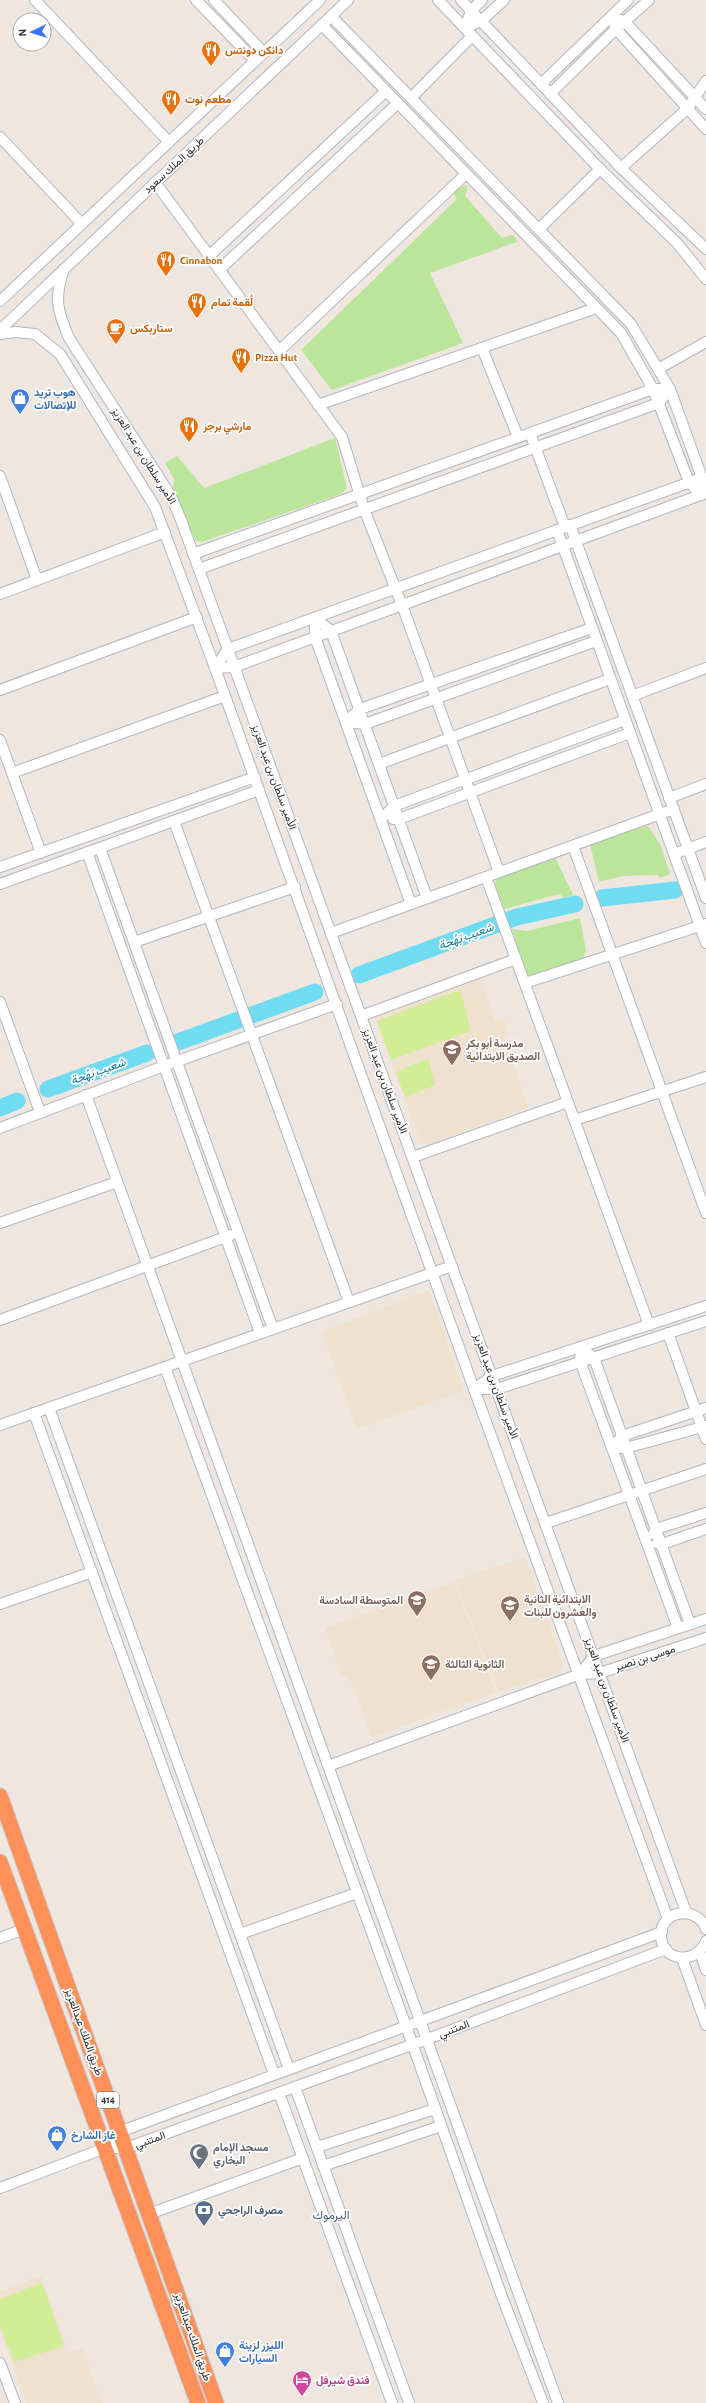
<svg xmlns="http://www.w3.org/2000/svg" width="706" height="2403" font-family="'Alegreya Sans',Vazirmatn,sans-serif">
	<rect width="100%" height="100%" fill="#eee6df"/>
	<!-- education -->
	<g fill="#f0e1ce">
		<path d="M479 976 495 1021 503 1019 508 1034 504 1036 528 1108 426 1145 421 1144 374 1015Z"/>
		<path d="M429 1290 463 1391 357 1429 322 1332Z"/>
		<path d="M525 1557 563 1664 559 1672 499 1692 455 1580Z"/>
		<path d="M454 1582 496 1692 372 1737 351 1680 342 1675 325 1628Z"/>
		<path d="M41 2276 69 2353 82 2349 102 2403H27L0 2331V2292Z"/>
	</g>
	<!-- green -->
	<g fill="#bbe59a">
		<path d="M465 185 468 189 465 196 502 238 512 235 516 238 517 242 430 273 463 343 332 390 301 350 457 199 453 193Z"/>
		<path d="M335 438 347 488 341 494 202 542 196 541 173 492 174 479 165 463 177 456 204 488Z"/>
		<path d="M648 826 660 844 670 874 660 878 658 875 622 876 599 882 590 844 605 835Z"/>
		<path d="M554 855 573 895 565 898 559 894 504 909 495 884 497 877Z"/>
		<path d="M580 918 586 951 582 959 532 976H527L512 929 527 931Z"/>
	</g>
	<!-- pitch -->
	<g fill="#d1ed96">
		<path d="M460 990 471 1031 391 1060 377 1021Z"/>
		<path d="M428 1058 435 1085 405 1097 396 1072Z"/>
		<path d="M42 2283 64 2346 14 2362 0 2325V2299Z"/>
	</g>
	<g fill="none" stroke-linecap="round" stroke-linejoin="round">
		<!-- river -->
		<g stroke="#70dcf2" stroke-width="17">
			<path d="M602 898 675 890"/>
			<path d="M359 975 517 917 575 904"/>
			<path d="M178 1042 315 992"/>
			<path d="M48 1089 147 1053"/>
			<path d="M0 1108 17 1101"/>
		</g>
		<defs>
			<g id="minor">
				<path d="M35 0 169 142"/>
				<path d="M196 0 255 61"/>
				<path d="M214 0 264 53"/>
				<path d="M438 0 600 169 677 243 706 279"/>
				<path d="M461 0 621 168 706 249"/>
				<path d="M482 0 471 11 465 28 481 21 504 0"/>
				<path d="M331 16 631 324 670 389 702 478 701 495"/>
				<path d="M612 16 616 29 706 129"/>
				<path d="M621 20 626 23 706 109"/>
				<path d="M322 25 621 333 653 389 689 482 701 495"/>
				<path d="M541 84 628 0"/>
				<path d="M550 94 616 29 649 0"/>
				<path d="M411 98 472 36"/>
				<path d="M0 137 82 224"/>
				<path d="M621 168 687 109 706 81"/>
				<path d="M155 182 342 437 364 509 402 605 499 872"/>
				<path d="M539 229 600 169"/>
				<path d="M209 256 386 91"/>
				<path d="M64 269C54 298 57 310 69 338L171 496 181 520 686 1912"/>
				<path d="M219 270 398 103"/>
				<path d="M0 301 320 0"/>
				<path d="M0 330 348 0"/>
				<path d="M0 334 16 332 35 334 60 354 155 507 215 668 474 1389 668 1919"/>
				<path d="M482 348 518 437"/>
				<path d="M279 351 466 174"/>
				<path d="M658 369 706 342"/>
				<path d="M318 405 596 308"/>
				<path d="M530 433 565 527"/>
				<path d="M0 476 37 580"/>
				<path d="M570 525 706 898"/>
				<path d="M557 530 706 943"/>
				<path d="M193 554 653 389H670L659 403 199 569"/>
				<path d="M0 594 165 532"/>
				<path d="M592 628 360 709 346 722 365 724 596 641"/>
				<path d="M215 668 228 649 696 480"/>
				<path d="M215 668 234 667 706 493"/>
				<path d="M0 690 197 617"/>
				<path d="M632 696 706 668"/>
				<path d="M0 740 41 853"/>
				<path d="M379 764 610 679"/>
				<path d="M12 773 225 696"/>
				<path d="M669 798 706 784"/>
				<path d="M381 819 394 806 625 720"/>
				<path d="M393 819H399L630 733"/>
				<path d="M174 821 349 1302"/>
				<path d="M573 846 706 1213"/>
				<path d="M100 848 273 1329"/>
				<path d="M87 852 260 1333"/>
				<path d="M674 854 706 842"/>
				<path d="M0 867 255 777"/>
				<path d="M486 877 649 1325"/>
				<path d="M0 884 259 790"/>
				<path d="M411 904 315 637V618L331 631 427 898"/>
				<path d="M331 933 674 809"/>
				<path d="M134 942 295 887"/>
				<path d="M525 983 706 924"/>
				<path d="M0 1002 40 1112"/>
				<path d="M361 1016 516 959"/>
				<path d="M86 1095 558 2403"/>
				<path d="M575 1120 706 1077"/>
				<path d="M0 1128 164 1066 337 1004"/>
				<path d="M413 1157 568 1102"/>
				<path d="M0 1223 117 1182"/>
				<path d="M0 1320 231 1235"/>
				<path d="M668 1333 706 1439"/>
				<path d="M581 1348 594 1358 690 1624"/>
				<path d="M581 1348 580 1361 678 1628"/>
				<path d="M165 1367 406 2026 501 2294 543 2403"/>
				<path d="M474 1389 492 1376 706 1306"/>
				<path d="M474 1389H497L706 1321"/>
				<path d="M49 1408 289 2069"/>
				<path d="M34 1413 274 2074"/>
				<path d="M0 1425 452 1266"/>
				<path d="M618 1441 622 1436 706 1408"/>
				<path d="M621 1448H626L706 1426"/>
				<path d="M546 1523 706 1469"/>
				<path d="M653 1534 656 1529 706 1513"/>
				<path d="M657 1543 662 1544 706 1529"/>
				<path d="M0 1604 92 1572"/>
				<path d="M580 1674 594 1656 706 1619"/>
				<path d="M328 1766 580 1674 600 1673 706 1638"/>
				<path d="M706 1929C698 1905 659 1909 661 1937 663 1963 698 1964 706 1941"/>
				<path d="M240 1934 357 1893"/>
				<path d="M0 1938 24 1929"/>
				<path d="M700 1952 706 1970"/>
				<path d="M682 1958 706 2025"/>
				<path d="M295 2087 409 2403"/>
				<path d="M279 2093 392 2403"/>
				<path d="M317 2147 435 2109"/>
				<path d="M105 2148 119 2132 662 1932"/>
				<path d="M323 2166 441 2126"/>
				<path d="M0 2188 105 2148H126L425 2040 666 1949"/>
				<path d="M149 2214 303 2158"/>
				<path d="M0 2363 15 2403"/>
			</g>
			<g id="highway">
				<path d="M0 1796 216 2403"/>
				<path d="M0 1862 198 2403"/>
			</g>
		</defs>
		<!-- minor casing -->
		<use href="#minor" stroke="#b2b6c0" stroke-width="12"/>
		<!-- highway casing -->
		<use href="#highway" stroke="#c8c8c8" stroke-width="17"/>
		<!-- minor -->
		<use href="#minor" stroke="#fff" stroke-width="10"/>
		<!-- highway -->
		<use href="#highway" stroke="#ff9059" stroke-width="15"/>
	</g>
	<!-- icons -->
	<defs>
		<symbol id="restaurant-pin" viewBox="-11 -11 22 30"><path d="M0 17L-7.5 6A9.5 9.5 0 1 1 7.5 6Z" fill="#e8710a" stroke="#fff"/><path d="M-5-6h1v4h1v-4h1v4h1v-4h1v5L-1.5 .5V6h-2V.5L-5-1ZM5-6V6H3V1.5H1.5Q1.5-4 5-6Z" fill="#fff"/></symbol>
		<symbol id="cafe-pin" viewBox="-11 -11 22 30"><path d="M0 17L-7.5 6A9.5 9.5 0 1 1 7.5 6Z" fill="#e8710a" stroke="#fff"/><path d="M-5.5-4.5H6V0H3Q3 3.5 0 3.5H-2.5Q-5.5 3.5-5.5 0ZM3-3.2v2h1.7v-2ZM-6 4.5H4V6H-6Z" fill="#fff"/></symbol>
		<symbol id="shop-pin" viewBox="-11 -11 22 30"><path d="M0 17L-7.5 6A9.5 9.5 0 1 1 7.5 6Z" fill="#3f7fe0" stroke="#fff"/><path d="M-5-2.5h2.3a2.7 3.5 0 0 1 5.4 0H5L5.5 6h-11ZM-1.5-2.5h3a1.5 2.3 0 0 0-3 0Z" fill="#fff"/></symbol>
		<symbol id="school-pin" viewBox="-11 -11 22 30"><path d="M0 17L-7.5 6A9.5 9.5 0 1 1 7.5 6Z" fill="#8d6e63" stroke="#fff"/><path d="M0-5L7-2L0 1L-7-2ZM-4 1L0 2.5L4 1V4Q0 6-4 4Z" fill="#fff"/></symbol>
		<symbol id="mosque-pin" viewBox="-11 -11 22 30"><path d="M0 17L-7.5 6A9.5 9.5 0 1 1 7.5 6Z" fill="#6b7280" stroke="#fff"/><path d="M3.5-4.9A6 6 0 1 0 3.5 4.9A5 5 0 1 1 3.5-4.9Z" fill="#fff"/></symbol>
		<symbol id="bank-pin" viewBox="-11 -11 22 30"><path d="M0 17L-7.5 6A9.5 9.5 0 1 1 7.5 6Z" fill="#5c6f8a" stroke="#fff"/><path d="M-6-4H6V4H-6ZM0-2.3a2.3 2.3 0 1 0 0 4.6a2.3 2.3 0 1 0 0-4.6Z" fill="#fff"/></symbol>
		<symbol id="hotel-pin" viewBox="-11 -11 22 30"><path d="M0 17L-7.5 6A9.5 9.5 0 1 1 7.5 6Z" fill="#d1479c" stroke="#fff"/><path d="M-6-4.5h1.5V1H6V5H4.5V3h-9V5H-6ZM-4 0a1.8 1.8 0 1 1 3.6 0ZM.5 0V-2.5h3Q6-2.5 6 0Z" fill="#fff"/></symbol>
	</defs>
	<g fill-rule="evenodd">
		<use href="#restaurant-pin" x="200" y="39" width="22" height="30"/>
		<use href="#restaurant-pin" x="160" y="88" width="22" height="30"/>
		<use href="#restaurant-pin" x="155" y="249" width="22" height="30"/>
		<use href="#restaurant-pin" x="186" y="291" width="22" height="30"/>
		<use href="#cafe-pin" x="105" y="317" width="22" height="30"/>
		<use href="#restaurant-pin" x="230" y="346" width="22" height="30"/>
		<use href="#shop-pin" x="9" y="387" width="22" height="30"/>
		<use href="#restaurant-pin" x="178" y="415" width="22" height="30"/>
		<use href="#school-pin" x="441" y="1038" width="22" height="30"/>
		<use href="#school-pin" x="406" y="1589" width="22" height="30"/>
		<use href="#school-pin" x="499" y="1594" width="22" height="30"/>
		<use href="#school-pin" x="420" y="1653" width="22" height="30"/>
		<use href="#shop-pin" x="46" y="2124" width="22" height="30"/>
		<use href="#mosque-pin" x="188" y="2142" width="22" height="30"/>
		<use href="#bank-pin" x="193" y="2199" width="22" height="30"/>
		<use href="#shop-pin" x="214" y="2340" width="22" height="30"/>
		<use href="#hotel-pin" x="291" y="2369" width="22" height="30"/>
	</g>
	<g text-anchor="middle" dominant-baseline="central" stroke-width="3.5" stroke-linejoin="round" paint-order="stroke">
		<!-- shield labels -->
		<rect fill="#fff" stroke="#6b6b6b" stroke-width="1" x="97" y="2092" width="22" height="16" rx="3"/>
		<g font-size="10" font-weight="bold" fill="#2c2c2c">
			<text x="108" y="2100">414</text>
		</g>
		<!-- food labels -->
		<g font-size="11" font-weight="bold" fill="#c56008" stroke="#fff" text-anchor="start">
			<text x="225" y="50">دانكن دونتس</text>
			<text x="185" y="99">مطعم نوت</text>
			<text x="180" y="260">Cinnabon</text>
			<text x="211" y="302">لُقمة تمام</text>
			<text x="130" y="328">ستاربكس</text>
			<text x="255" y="357">Pizza Hut</text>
			<text x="203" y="426">مارشي برجر</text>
		</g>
		<!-- street labels -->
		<g font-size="11" fill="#2c2c2c" stroke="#fff">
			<text transform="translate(174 165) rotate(-43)">طريق الملك سعود</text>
			<text transform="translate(144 456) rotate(58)">الأمير سلطان بن عبد العزيز</text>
			<text transform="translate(274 777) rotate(70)">الأمير سلطان بن عبد العزيز</text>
			<text transform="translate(385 1081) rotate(70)">الأمير سلطان بن عبد العزيز</text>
			<text transform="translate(496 1386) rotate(70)">الأمير سلطان بن عبد العزيز</text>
			<text transform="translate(645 1658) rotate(-18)">موسى بن نصير</text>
			<text transform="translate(607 1690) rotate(70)">الأمير سلطان بن عبد العزيز</text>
			<text transform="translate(454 2029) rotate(-21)">المتنبي</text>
			<text transform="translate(84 2032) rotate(70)">طريق الملك عبدالعزيز</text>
			<text transform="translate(150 2140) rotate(-20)">المتنبي</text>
			<text transform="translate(193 2337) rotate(71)">طريق الملك عبدالعزيز</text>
		</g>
		<!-- shop labels -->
		<g font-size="11" font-weight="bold" fill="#366cbe" stroke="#fff" text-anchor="start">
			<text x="34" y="392">هوب تريد<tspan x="34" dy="13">للإتصالات</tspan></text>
			<text x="71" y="2135">غاز الشارخ</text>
			<text x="239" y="2345">الليزر لزينة<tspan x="239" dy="13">السيارات</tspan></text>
		</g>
		<!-- education labels -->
		<g font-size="11" font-weight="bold" fill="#785e54" stroke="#fff" text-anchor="start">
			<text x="466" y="1043">مدرسة أبو بكر<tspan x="466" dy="13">الصديق الابتدائية</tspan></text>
			<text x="524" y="1599">الابتدائية الثانية<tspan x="524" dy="13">والعشرون للبنات</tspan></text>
			<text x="403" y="1600" text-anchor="end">المتوسطة السادسة</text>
			<text x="445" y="1664">الثانوية الثالثة</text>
		</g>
		<!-- worship labels -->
		<g font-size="11" font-weight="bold" fill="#5b616d" stroke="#fff" text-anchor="start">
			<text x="213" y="2147">مسجد الإمام<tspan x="213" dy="13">البخاري</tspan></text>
		</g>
		<!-- service labels -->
		<g font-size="11" font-weight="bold" fill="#4e5e75" stroke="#fff" text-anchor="start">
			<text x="218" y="2210">مصرف الراجحي</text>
		</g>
		<!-- hotel labels -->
		<g font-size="11" font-weight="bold" fill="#b23c85" stroke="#fff" text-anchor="start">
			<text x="316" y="2380">فندق شيرفل</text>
		</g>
		<!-- water labels -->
		<g font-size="12" font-style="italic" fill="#0b7da2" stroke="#fff">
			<text transform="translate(466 936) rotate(-20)">شعيب بَهْجة</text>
			<text transform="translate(98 1071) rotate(-20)">شعيب بَهْجة</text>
		</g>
		<!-- neighbourhood labels -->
		<g font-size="12" fill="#4b597f" stroke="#fff">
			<text x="331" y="2215">اليرموك</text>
		</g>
	</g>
	<!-- north arrow -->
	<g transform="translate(32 32) rotate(266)"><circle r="19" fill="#ffffff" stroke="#ababab"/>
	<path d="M0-3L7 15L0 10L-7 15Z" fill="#3c73fe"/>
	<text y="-6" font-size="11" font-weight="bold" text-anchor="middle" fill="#2c2c2c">N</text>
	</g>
</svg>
